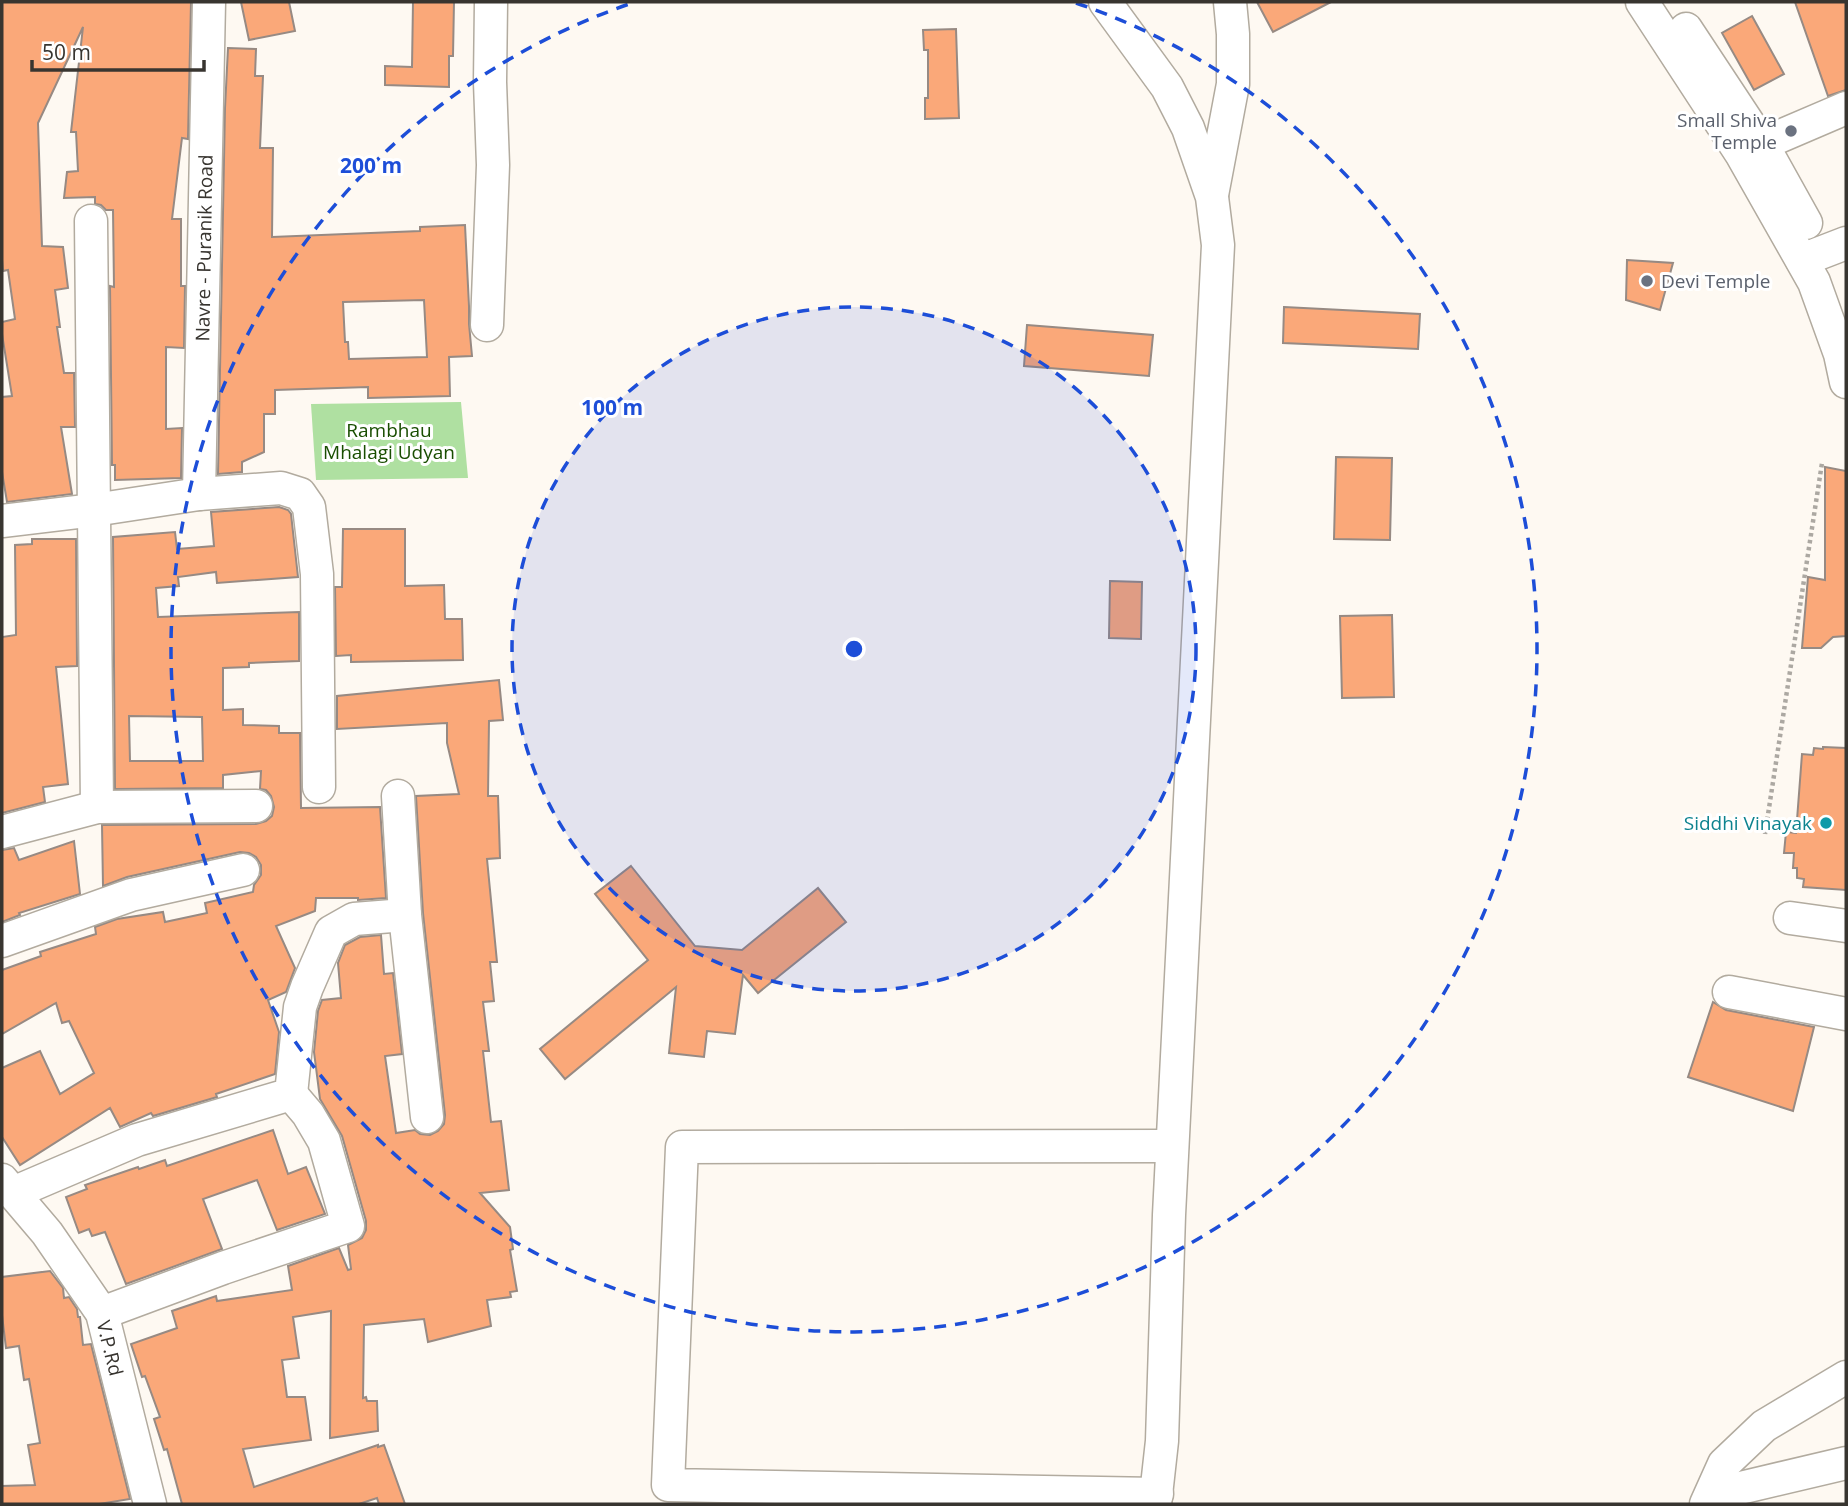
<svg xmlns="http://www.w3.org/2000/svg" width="1848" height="1506" font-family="'Open Sans',sans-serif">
	<rect width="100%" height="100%" fill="#fef9f2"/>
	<!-- green -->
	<path fill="#afe0a1" d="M461 402 468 478 316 480 311 404Z"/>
	<!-- building -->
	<g fill="#faa879" stroke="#978a83" stroke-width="2" fill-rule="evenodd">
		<path d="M2 2H191L188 137V139L182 138 172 219H181V286H185L184 348 166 347V429L182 428 181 478 115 480V465H112L110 286 114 287 113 210H106L101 205 95 204V197L64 198 67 172 78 171 76 132H71L83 27 38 123 42 246 63 247 68 288 55 290 60 327H57L64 373H74L75 427H61L72 494 7 502 2 472V397L12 396 2 334V322L15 319 8 270 3 271 2 260Z"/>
		<path d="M241 2H289L295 31 249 40Z"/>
		<path d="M413 2H454L453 56H449V87L385 85V66L412 67Z"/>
		<path d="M1257 2H1331L1273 32Z"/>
		<path d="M1795 2H1846V90L1828 96Z"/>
		<path d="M1752 16 1784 74 1754 90 1722 33Z"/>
		<path d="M956 29 959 118 925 119V98H928V50H924L923 30Z"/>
		<path d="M228 48 256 49 255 76H263L260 148H273L272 237 420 231V227L465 225 469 306V324L472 356 449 357 450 396 368 398V387L275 390V414H264V452L242 462V472L218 474 225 108ZM424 300 427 357 349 359 348 342H345L343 302Z"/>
		<path d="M1627 260 1673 263 1660 310 1626 300Z"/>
		<path d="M1284 307 1420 314 1418 349 1283 343Z"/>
		<path d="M1027 325 1153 335 1149 376 1024 366Z"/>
		<path d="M1336 457 1392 458 1390 540 1334 539Z"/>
		<path d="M1825 467 1846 471V636L1833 637 1821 648H1802L1808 577 1825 580Z"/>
		<path d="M279 507 288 510 291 514 298 577 217 583 216 572 178 577 179 586 156 588 158 617 299 612V661L249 663V667L223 668V710L243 709V725L279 726V733H300L301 808 380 807 386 898 358 900V898H316L315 911 276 926 295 968 286 992 268 1000 279 1032 275 1074 216 1094 217 1097 153 1116 151 1113 120 1127 110 1108 20 1165 2 1137V1068L40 1051 60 1094 94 1073 69 1021 62 1023 56 1003 2 1034V970L41 956 40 952 96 934 95 927 117 919 163 912 165 922 207 913 205 903 253 892 254 885 261 875V865L256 857 249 853 240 852 127 877 103 886 102 825 256 824 266 821 272 816 274 807 271 796 266 790 260 789 261 771 223 775V788L115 789 113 537 175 532 177 549 214 546 211 512ZM129 716 202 717 203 761H130Z"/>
		<path d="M343 529H405V586L444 585 445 619H462L463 660 351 662V655L336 656 335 587H342Z"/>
		<path d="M32 539H76L77 666 56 667 68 784 43 787 45 802 2 813V637L16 635 15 545 32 544Z"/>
		<path d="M1110 581 1142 582 1141 639 1109 638Z"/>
		<path d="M1392 615 1394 697 1342 698 1340 616Z"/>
		<path d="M499 680 503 720 489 721 488 796H498L500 858 487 859 497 962H490L494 1001 483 1002 489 1051H483L491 1122 501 1121 509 1190 480 1193 510 1227 513 1249 510 1250 517 1291 510 1292 511 1297 487 1300 491 1326 428 1342 424 1319 364 1325 363 1398 366 1397 367 1401H377L378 1431 330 1438 331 1311 293 1317 299 1358 282 1360 287 1397H305L311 1440 243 1449 254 1487 378 1445V1447L384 1445 405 1504H379L377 1498 359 1504H182L167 1449 164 1450 154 1419 160 1417 145 1376 142 1377 131 1344 177 1328 172 1311 216 1296 217 1301 292 1290 288 1266 339 1248 348 1270 351 1269 348 1245 362 1238 366 1230V1221L342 1136 320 1099 314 1052 318 1011 322 1000 341 998 338 963 345 945 360 937 381 935 384 974 393 973 402 1054 385 1056 396 1133 415 1130 420 1134 430 1135 438 1131 444 1124 445 1115 423 913 416 796 459 794 447 743V723L337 729V696Z"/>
		<path d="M1823 747 1846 748V890L1803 887 1804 879 1797 878V868H1793L1794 853H1784L1786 832 1796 833 1802 754 1813 755 1814 748 1823 749Z"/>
		<path d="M74 841 80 894 19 913 20 915 2 922V850L14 848 19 860Z"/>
		<path d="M631 866 695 946 742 950 818 888 846 922 758 993 743 975 735 1034 707 1031 704 1057 669 1053 676 987 565 1079 540 1049 648 960 595 894Z"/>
		<path d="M1713 1002 1726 1010 1814 1027 1793 1111 1688 1077Z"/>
		<path d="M273 1130 288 1174 306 1167 325 1214 277 1230 257 1180 203 1199 222 1249 126 1284 105 1232 92 1236 89 1229 79 1233 66 1197 87 1189 85 1185 138 1167 139 1169 165 1160 167 1166Z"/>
		<path d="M50 1271 63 1288 64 1298 69 1297 77 1309 78 1317H80L83 1345 91 1344 130 1499 99 1504H2V1486L35 1485 28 1445 40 1443 29 1379 24 1380 19 1346 6 1348 2 1315V1277Z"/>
	</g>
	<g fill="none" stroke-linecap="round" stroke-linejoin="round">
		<defs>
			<g id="minor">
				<path d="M1105 2 1167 87 1188 128 1212 197 1218 245 1169 1215 1162 1441 1155 1504"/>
				<path d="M1642 2 1742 155 1814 282 1840 354 1846 382"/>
				<path d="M1686 29 1762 144 1806 223"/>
				<path d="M1745 153 1762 144 1846 108"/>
				<path d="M1212 195 1233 84V34L1230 2"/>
				<path d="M91 221 97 807"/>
				<path d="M1802 260 1846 243"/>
				<path d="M487 325 493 165 490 82 491 2"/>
				<path d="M199 494 209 2"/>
				<path d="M2 521 94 510 199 494 281 488 300 494 309 507 317 574 319 787"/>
				<path d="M398 796 405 915 427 1117"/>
				<path d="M2 832 97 807 256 806"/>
				<path d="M1790 918 1846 926"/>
				<path d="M2 941 131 895 243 870"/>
				<path d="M1729 992 1846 1014"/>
				<path d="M2 1180 47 1233 102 1313 150 1504"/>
				<path d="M13 1193 137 1140 291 1094 300 1007 307 987 331 932 354 919 405 915"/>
				<path d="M102 1313 223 1268 348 1226 324 1141 308 1114 291 1094"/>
				<path d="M1157 1494 668 1485 682 1147 1172 1146"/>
				<path d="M1706 1504 1724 1464 1764 1426 1846 1377"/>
				<path d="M1708 1504 1736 1489 1846 1463"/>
			</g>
		</defs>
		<!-- minor casing -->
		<use href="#minor" stroke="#b2ab9f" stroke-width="35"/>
		<!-- path -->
		<path stroke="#aca8a2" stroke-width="4.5" stroke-dasharray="3.5 3.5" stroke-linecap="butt" d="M1765 834 1822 463"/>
		<!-- minor -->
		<use href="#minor" stroke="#fff" stroke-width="32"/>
	</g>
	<!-- distance rings -->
	<circle cx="854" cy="649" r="342" fill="#1d4ed8" fill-opacity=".12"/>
	<g fill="none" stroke="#1d4ed8" stroke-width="3.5" stroke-dasharray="12 9">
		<circle cx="854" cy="649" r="342"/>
		<path d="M1076 3A683 683 0 1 1 632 3"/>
	</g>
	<!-- markers -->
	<g fill="#6b7280" stroke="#fff" stroke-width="2.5">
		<circle cx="1791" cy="131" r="7"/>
		<circle cx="1647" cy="281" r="7"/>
	</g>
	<circle fill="#0f9aa8" stroke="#fff" stroke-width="2.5" cx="1826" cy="823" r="7"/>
	<g text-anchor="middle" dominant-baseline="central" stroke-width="6" stroke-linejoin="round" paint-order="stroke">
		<!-- worship labels -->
		<g font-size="19" fill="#5b616d" stroke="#fff" text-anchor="end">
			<text x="1777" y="120">Small Shiva<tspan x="1777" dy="22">Temple</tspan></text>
			<text x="1661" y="281" text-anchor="start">Devi Temple</text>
		</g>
		<!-- street labels -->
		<g font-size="19" fill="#383530" stroke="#fff">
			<text transform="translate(204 248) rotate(-89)">Navre - Puranik Road</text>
			<text transform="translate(110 1348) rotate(76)">V.P.Rd</text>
		</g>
		<!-- park labels -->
		<g font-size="19" fill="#194e01" stroke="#fff">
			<text x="389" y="430">Rambhau<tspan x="389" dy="22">Mhalagi Udyan</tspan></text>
		</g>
		<!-- culture labels -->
		<g font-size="19" fill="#0d838f" stroke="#fff" text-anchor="end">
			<text x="1812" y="823">Siddhi Vinayak</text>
		</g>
	</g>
	<circle cx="854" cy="649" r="10" fill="#1d4ed8" stroke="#fff" stroke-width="3.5"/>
	<g font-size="21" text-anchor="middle" font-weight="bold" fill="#1d4ed8" stroke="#fff" stroke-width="6" stroke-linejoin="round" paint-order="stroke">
		<text x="371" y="173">200 m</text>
		<text x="612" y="415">100 m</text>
	</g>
	<!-- border -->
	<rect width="1848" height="1506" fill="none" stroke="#383530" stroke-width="7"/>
	<!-- scale -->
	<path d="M32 60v10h172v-10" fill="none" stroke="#383530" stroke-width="3.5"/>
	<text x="42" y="60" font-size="21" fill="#383530" stroke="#ffffff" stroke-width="5" paint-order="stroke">50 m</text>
</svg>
